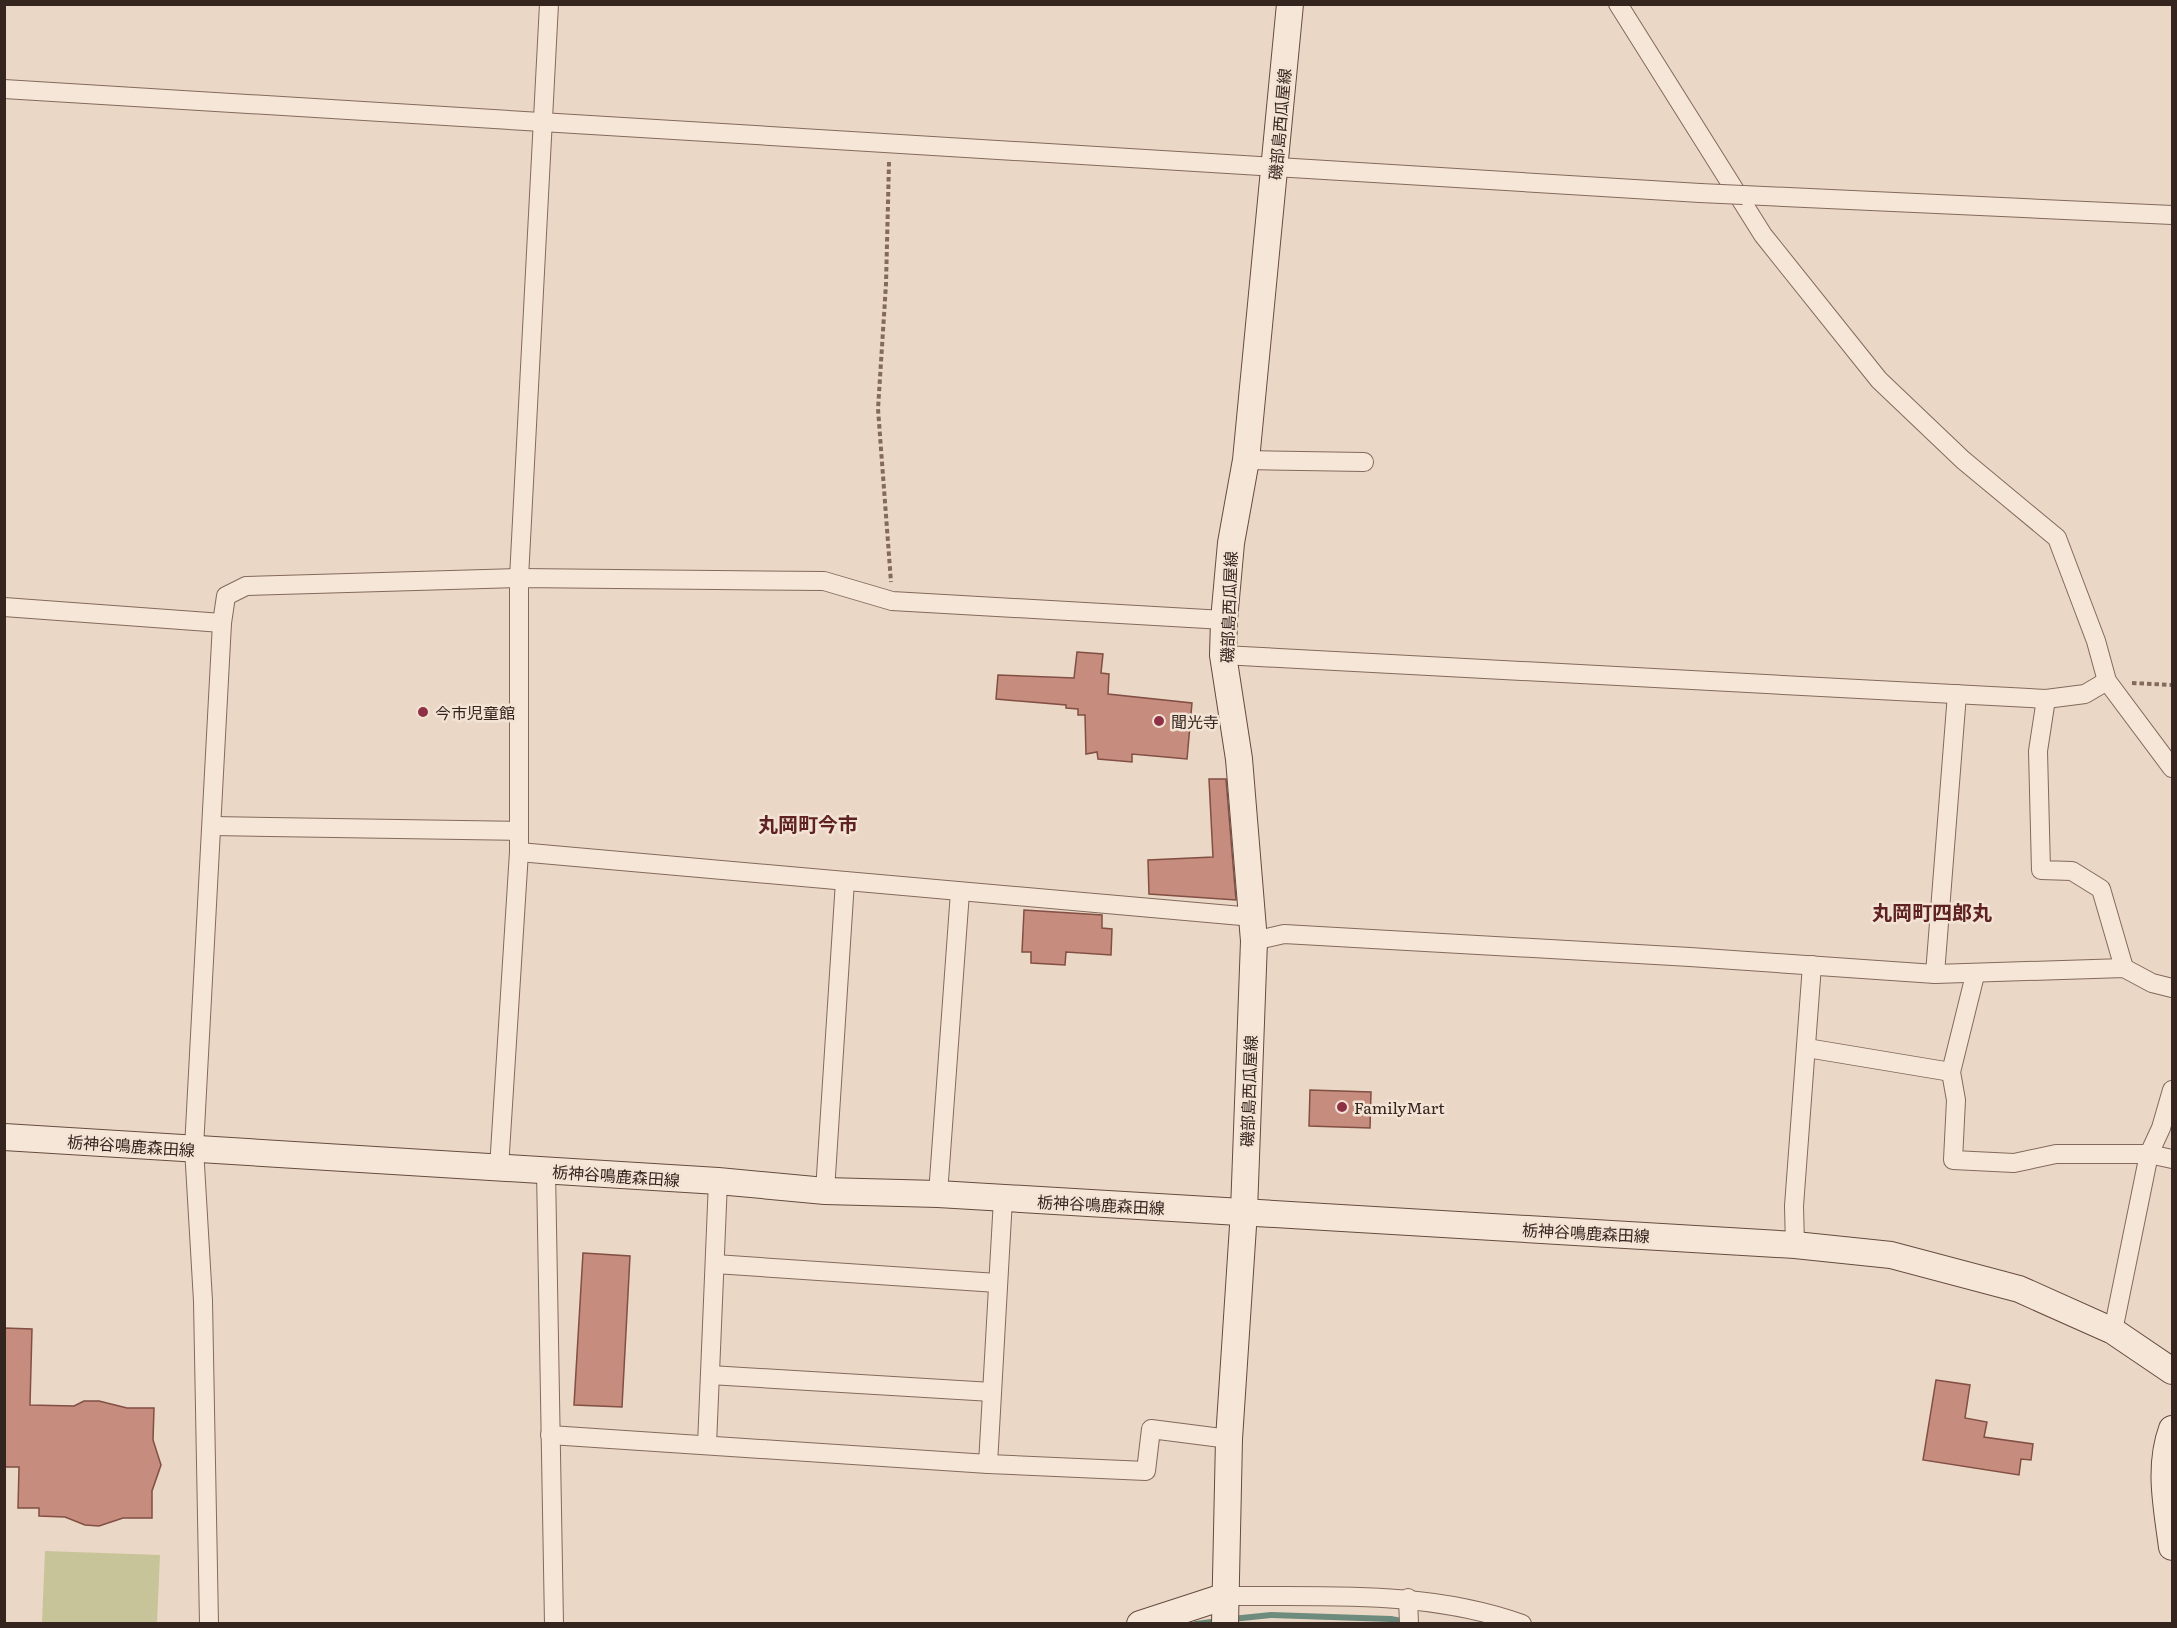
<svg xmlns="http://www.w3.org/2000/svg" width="2177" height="1628" font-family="Literata,'Noto Sans JP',serif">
	<rect width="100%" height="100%" fill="#ebd7c5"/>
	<!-- green -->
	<path fill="#c8c499" d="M45 1551 160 1555 157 1623H42Z"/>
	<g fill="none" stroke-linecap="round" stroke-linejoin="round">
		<!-- stream -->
		<g stroke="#6e8c7e" stroke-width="6">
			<path d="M1232 1619 1271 1615 1391 1619 1407 1622"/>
			<path d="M1196 1624 1219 1621"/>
		</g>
	</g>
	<!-- building -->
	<g fill="#c68c7d" stroke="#814f44" stroke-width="1.5">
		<path d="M1077 652 1103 654 1101 673 1109 674 1108 694 1192 703 1187 759 1132 754V762L1098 759 1097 752 1086 754 1085 715H1078V709L1066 708V705L996 699 998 675 1074 678Z"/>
		<path d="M1209 779H1226L1236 900 1149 894 1148 860 1213 857Z"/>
		<path d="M1024 910 1102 915V928L1112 929 1111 955 1066 952 1065 965 1031 963V952H1022Z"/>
		<path d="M1310 1090 1371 1092 1370 1128 1309 1126Z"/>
		<path d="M583 1253 630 1256 622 1407 574 1405Z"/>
		<path d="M4 1328 32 1329 30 1405 74 1406 84 1401H99L127 1408H154L153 1440 161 1465 152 1491V1518H123L99 1526 85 1525 65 1517 39 1516V1508H18L19 1467H4Z"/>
		<path d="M1936 1380 1970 1385 1965 1418 1987 1422 1984 1437 2033 1444 2031 1460 2021 1459 2019 1475 1923 1460Z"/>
	</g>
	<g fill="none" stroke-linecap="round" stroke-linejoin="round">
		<defs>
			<g id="street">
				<path d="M1618 4 1763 235 1879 380 1963 460 2057 538 2096 641 2107 681 2172 768"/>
				<path d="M4 89 1700 193"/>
				<path d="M1743 195 2172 215"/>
				<path d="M1246 460 1364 462"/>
				<path d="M4 607 222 623"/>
				<path d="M1223 655 2046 699 2085 694 2107 681"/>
				<path d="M2046 699 2038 751 2041 870 2072 871 2101 889 2124 968"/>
				<path d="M212 826 519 831"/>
				<path d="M519 852 1253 917"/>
				<path d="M1254 941 1284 934 1690 957 1935 974 2124 968 2152 983 2172 988"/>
				<path d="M1935 974 1957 694"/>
				<path d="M1975 975 1951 1072 1956 1100 1953 1160 2014 1163 2056 1154H2149L2172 1159"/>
				<path d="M1807 1048 1951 1072"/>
				<path d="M499 1168 519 852V578L549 4"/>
				<path d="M546 1170 554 1624"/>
				<path d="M825 1191 845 881"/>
				<path d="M938 1194 960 892"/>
				<path d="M1795 1245 1794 1206 1812 965"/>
				<path d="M715 1264 997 1283"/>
				<path d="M2113 1331 2149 1154 2161 1128 2172 1090"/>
				<path d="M710 1375 992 1392"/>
				<path d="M550 1435 988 1464 1003 1199"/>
				<path d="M707 1445 718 1181"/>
				<path d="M988 1464 1146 1471 1151 1429 1229 1439"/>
				<path d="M1226 1596C1326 1597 1427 1590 1522 1624"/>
				<path d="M1408 1598 1409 1624"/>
				<path d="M209 1624 203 1301 194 1148 222 623 226 596 246 586 519 578 824 581 892 601 1224 620"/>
			</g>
			<g id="secondary">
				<path d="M4 1137 718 1181 825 1191 938 1194 1795 1245 1891 1255 2019 1289 2113 1331 2172 1371"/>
				<path d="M2172 1429C2158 1467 2167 1508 2172 1547"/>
				<path d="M1140 1624 1226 1596"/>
				<path d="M1225 1624 1229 1439 1244 1211 1254 941 1239 759 1223 655 1224 620 1231 543 1246 460 1290 4"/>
			</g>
		</defs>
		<!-- street casing -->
		<use href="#street" stroke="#84695c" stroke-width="20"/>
		<!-- secondary casing -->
		<use href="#secondary" stroke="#664b3f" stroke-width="28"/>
		<!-- path -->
		<g stroke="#84695c" stroke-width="4" stroke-dasharray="4.5 3" stroke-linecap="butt">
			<path d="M889 162 886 284 878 409 891 582"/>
			<path d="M2132 683 2172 685"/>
		</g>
		<!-- street -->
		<use href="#street" stroke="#f6e6d7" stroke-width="18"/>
		<!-- secondary -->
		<use href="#secondary" stroke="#f6e6d7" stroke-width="26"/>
		<defs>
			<path id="street-bridge" d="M1700 193 1743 195"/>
		</defs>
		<!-- street-bridge casing -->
		<use href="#street-bridge" stroke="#84695c" stroke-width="20" stroke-linecap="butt"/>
		<!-- street-bridge -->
		<use href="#street-bridge" stroke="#f6e6d7" stroke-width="18"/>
	</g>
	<!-- markers -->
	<g fill="#8f3145" stroke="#f3e3d4" stroke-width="2">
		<circle cx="423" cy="712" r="6"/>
		<circle cx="1159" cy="721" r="6"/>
		<circle cx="1342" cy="1107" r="6"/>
	</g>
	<g text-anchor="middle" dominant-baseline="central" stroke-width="5" stroke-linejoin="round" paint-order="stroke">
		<!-- street labels -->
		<g font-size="16" fill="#35251f" stroke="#f3e3d4">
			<text transform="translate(1279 124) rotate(-85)">磯部島西瓜屋線</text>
			<text transform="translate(1228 607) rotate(-88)">磯部島西瓜屋線</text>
			<text transform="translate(1248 1091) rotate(-88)">磯部島西瓜屋線</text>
			<text transform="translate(131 1145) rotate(4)">栃神谷鳴鹿森田線</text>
			<text transform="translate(616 1175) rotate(4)">栃神谷鳴鹿森田線</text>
			<text transform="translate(1101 1204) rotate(3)">栃神谷鳴鹿森田線</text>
			<text transform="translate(1586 1232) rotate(3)">栃神谷鳴鹿森田線</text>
		</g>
		<!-- poi labels -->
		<g font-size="16" fill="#35251f" stroke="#f3e3d4" text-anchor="start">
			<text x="435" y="712">今市児童館</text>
			<text x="1171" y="721">聞光寺</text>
			<text x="1354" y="1107">FamilyMart</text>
		</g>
		<!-- quarter labels -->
		<g font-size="20" font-weight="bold" fill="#5f2222" stroke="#f3e3d4">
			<text x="808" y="823">丸岡町今市</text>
			<text x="1932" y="911">丸岡町四郎丸</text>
		</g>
	</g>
	<!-- border -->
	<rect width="2177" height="1628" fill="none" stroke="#35251f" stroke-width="12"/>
</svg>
